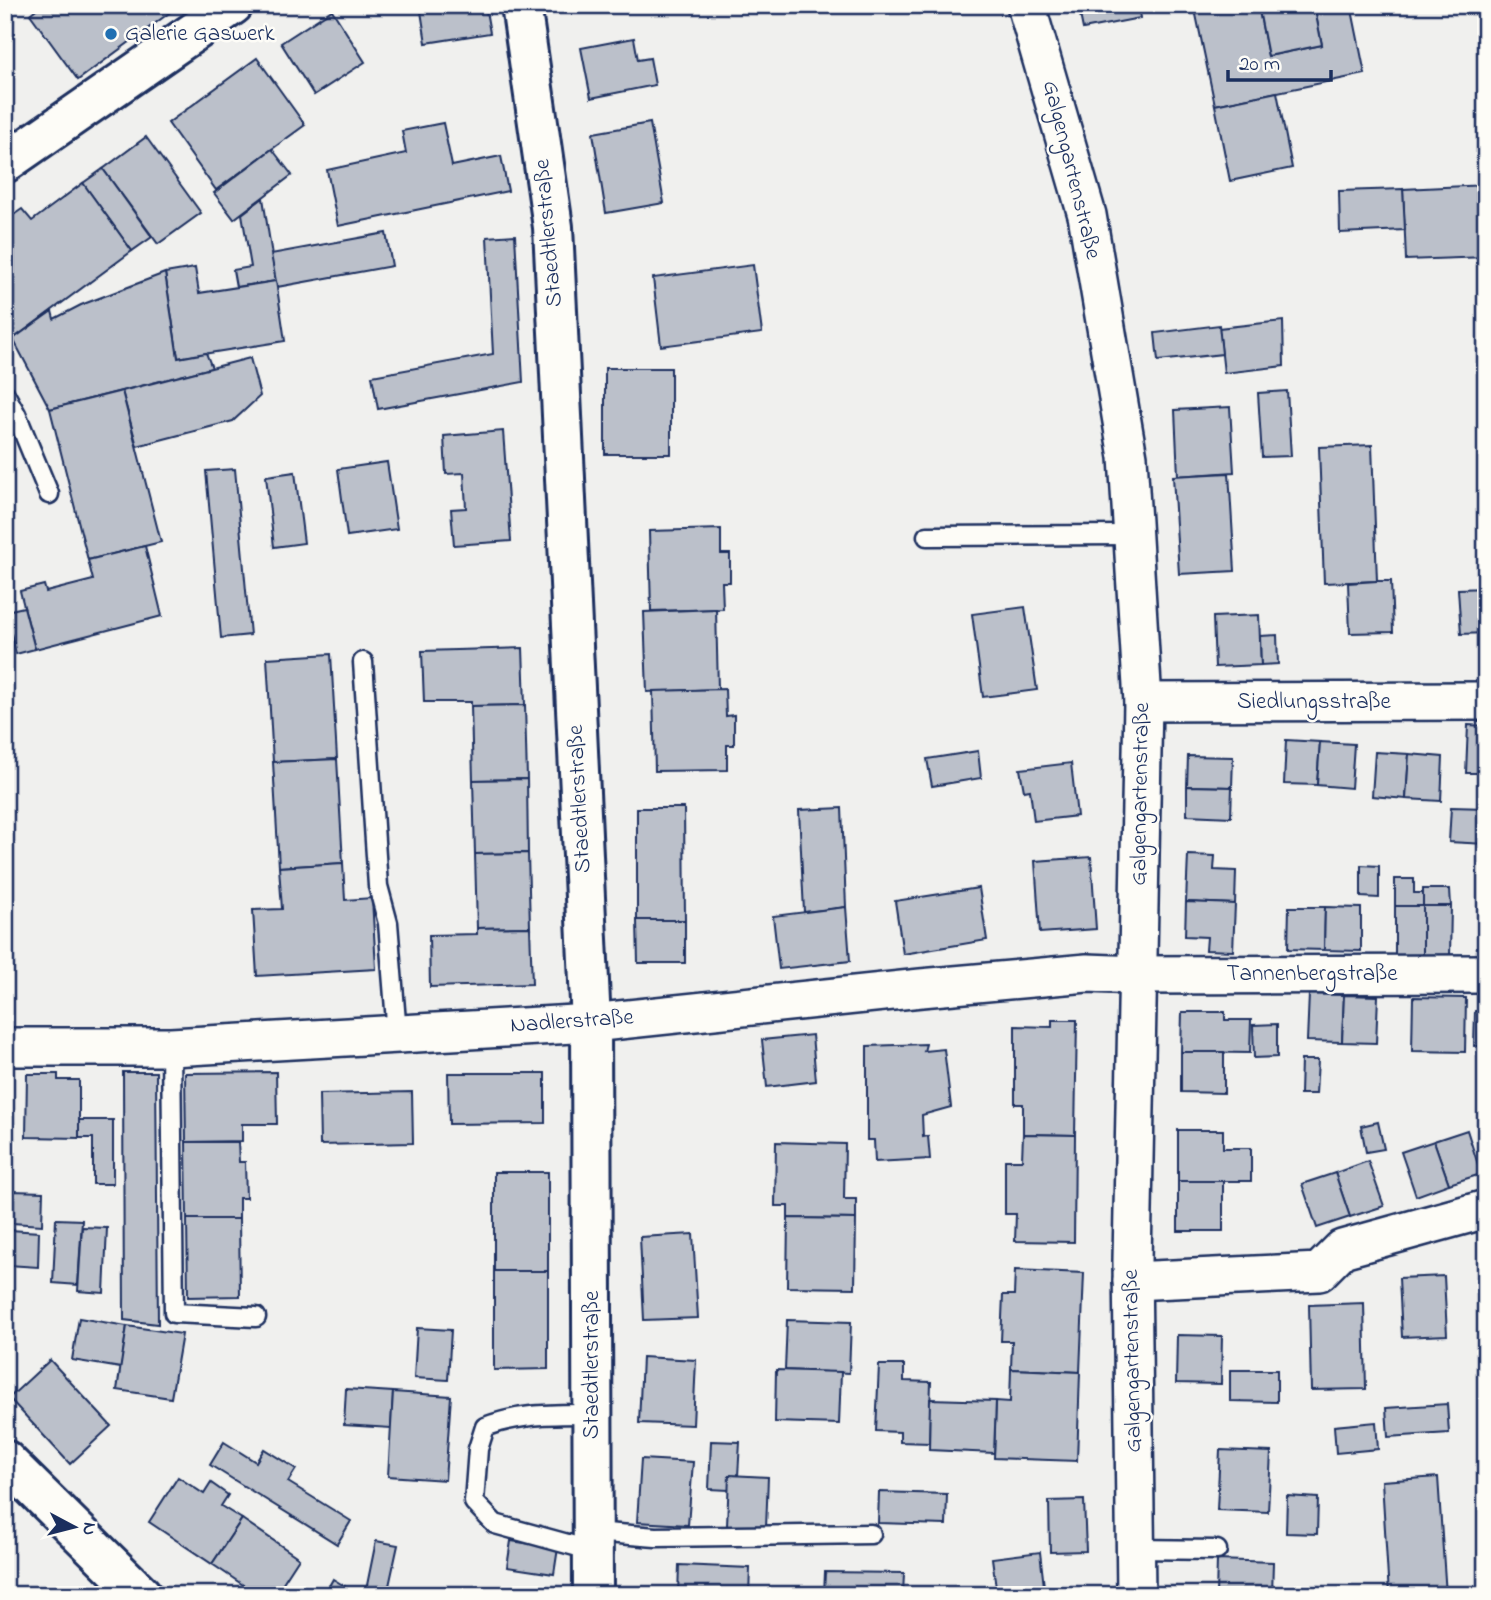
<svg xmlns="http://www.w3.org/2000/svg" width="1491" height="1600" font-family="'Indie Flower',sans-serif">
	<rect width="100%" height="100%" fill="#f0f0ee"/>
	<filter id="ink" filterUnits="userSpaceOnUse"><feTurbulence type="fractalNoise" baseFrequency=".0143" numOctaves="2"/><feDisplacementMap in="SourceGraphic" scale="14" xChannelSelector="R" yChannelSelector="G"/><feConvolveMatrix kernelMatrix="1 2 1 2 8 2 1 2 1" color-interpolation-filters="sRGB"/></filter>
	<g filter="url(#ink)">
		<!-- building -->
		<g fill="#bbc0ca" stroke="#1b2f5e" stroke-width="2">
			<path d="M41 5H180L78 80 30 14Z"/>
			<path d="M420 5H485L490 33 426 43Z"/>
			<path d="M1078 5H1138L1140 18 1083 29Z"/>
			<path d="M1194 5H1258L1268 56 1322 45 1314 5H1351L1365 74 1215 105Z"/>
			<path d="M1258 5H1314L1322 45 1268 56Z"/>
			<path d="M332 10 365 62 314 95 281 43Z"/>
			<path d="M634 38 638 60 650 58 655 85 591 98 581 48Z"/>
			<path d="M257 58 305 125 216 190 168 123Z"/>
			<path d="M1277 92 1292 168 1230 181 1215 105Z"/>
			<path d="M443 123 452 166 501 156 508 191 338 226 327 170 406 153 402 131Z"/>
			<path d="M650 123 664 203 606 213 593 133Z"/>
			<path d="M146 137 201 213 158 244 103 169Z"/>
			<path d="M272 149 292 175 234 219 214 193Z"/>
			<path d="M103 169 152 237 132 251 83 183Z"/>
			<path d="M83 183 132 251 13 339 5 329V221L22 209 32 221Z"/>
			<path d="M1486 185V257L1406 260 1403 189Z"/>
			<path d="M1403 189 1405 230 1340 233 1339 191Z"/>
			<path d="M263 198 276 281 236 287 233 270 251 267 242 214Z"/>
			<path d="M386 233 392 266 277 287 271 254Z"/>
			<path d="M515 235 523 382 378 409 372 376 493 354 487 237Z"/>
			<path d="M753 265 762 333 661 346 653 278Z"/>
			<path d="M195 268 199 293 276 281 285 341 178 358 165 273Z"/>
			<path d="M165 273 178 358 206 353 212 368 50 409 13 339 52 311 54 319 81 305Z"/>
			<path d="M1283 321 1284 366 1224 373 1219 328Z"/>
			<path d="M1219 325 1222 354 1158 361 1155 333Z"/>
			<path d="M250 358 260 396 233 421 137 446 122 391Z"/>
			<rect x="605" y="368" width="66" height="86"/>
			<path d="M122 391 161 542 88 560 50 409Z"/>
			<path d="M1287 391 1291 456 1262 457 1258 393Z"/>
			<path d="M1230 407 1234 472 1178 476 1175 410Z"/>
			<path d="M503 431 511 541 454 545 451 509 466 508 464 473 446 474 444 436Z"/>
			<path d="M1372 445 1377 581 1324 583 1319 447Z"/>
			<path d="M387 462 397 529 347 536 338 469Z"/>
			<path d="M235 469 250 635 221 638 206 471Z"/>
			<path d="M295 472 304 543 274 547 266 476Z"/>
			<path d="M1229 473 1235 571 1179 574 1173 476Z"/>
			<path d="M721 529V554H730V582H722L723 609 651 611 649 531Z"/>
			<path d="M145 546 162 616 35 649 20 591 44 585 46 592 93 580 88 560Z"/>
			<path d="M1377 581H1391L1393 632 1350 633 1348 583Z"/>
			<path d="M1486 588V633L1461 634 1458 589Z"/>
			<path d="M24 607 35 649 16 654 6 611Z"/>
			<path d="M1025 607 1037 690 983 697 972 614Z"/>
			<path d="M716 609 718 689 647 692 644 612Z"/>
			<path d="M1259 615 1261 665 1215 667 1213 617Z"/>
			<path d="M1277 635 1278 664 1261 665 1260 636Z"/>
			<path d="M523 648 525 705 471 706V702H424L422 651Z"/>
			<path d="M331 654 337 759 273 762 267 658Z"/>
			<path d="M725 689 726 716 734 715V745H727V770L655 771 653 691Z"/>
			<path d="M525 705 527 779 473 780 471 706Z"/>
			<path d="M1468 725 1486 726V773H1466Z"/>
			<path d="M1286 740 1320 742 1317 785 1284 784Z"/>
			<path d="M1320 742 1354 744 1351 788 1317 785Z"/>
			<path d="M978 751 981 778 932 786 927 759Z"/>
			<path d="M1375 752 1409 754 1406 799 1372 796Z"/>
			<path d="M1409 754 1443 757 1441 801 1406 799Z"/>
			<path d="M1188 756 1233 757 1232 787 1187 786Z"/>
			<path d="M337 759 343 863 279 867 273 762Z"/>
			<path d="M1071 763 1077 816 1034 821 1030 790 1024 791 1020 769Z"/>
			<path d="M527 779 528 853 475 854 473 780Z"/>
			<path d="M1187 786 1232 787 1231 817 1187 815Z"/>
			<path d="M1451 807 1486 808V844L1449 842Z"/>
			<path d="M637 808H684L685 920H637Z"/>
			<path d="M842 808 846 907 804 912 799 810Z"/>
			<path d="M528 853 530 927 477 928 475 854Z"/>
			<path d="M1188 855 1215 856 1214 870 1236 871 1235 904 1186 902Z"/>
			<path d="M1091 857 1096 929 1040 933 1035 861Z"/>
			<path d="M343 863 345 900 372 898 376 969 257 976 253 910 282 909 279 867Z"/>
			<path d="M1361 865 1379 866V898L1361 897Z"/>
			<path d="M1395 879H1414V893H1423V906H1395Z"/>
			<path d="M979 888 987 940 903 954 895 901Z"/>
			<path d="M1423 889H1450L1451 906H1423Z"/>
			<path d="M1186 902 1235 904 1233 951 1206 950 1207 937 1185 936Z"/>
			<rect x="1395" y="906" width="28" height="51"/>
			<path d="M1423 906H1451L1450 957H1423Z"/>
			<path d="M846 907 850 961 779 969 773 916Z"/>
			<path d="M1289 907H1325L1324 950 1288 949Z"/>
			<path d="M1325 907 1361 908V951L1324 950Z"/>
			<path d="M1483 909H1486V953H1482Z"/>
			<path d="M637 920H685V963H638Z"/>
			<path d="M530 927 532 984 430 987 429 935 477 934V928Z"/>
			<path d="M1309 994 1344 995 1342 1042 1307 1041Z"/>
			<path d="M1344 995 1378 996 1376 1043 1342 1042Z"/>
			<path d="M1413 997 1466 998 1465 1052 1412 1051Z"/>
			<path d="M1475 1011H1486V1046H1474Z"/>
			<path d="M1182 1012H1225V1020H1251L1250 1053 1181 1052Z"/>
			<path d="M1052 1020H1077L1075 1135 1023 1134V1104H1015V1026L1052 1027Z"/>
			<path d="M1277 1024V1057L1254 1058 1253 1025Z"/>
			<path d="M812 1035 816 1081 767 1087 762 1040Z"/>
			<path d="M926 1044 924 1051 944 1049 951 1107 922 1115 923 1137 928 1136 930 1159 875 1162 874 1140H867V1046Z"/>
			<path d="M1181 1052H1224V1093L1181 1092Z"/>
			<path d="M1301 1060H1318L1316 1094H1300Z"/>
			<path d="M123 1072H156L158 1324 124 1320Z"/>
			<path d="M276 1072 277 1124H242V1141L186 1142 185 1073Z"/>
			<path d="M448 1073H545V1123L449 1124Z"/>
			<path d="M27 1074H58V1080H79V1138L26 1137Z"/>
			<path d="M412 1092 413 1143 320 1145 319 1094Z"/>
			<path d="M79 1120H113V1184H93V1138H79Z"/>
			<path d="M1378 1122 1384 1149 1366 1152 1361 1126Z"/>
			<path d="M1178 1130H1223V1148H1251V1181H1178Z"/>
			<path d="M1467 1130 1481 1174 1449 1184 1434 1141Z"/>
			<path d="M1023 1134 1075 1135 1074 1242 1015 1241 1016 1214H1005V1160H1022Z"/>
			<path d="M1434 1141 1449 1184 1416 1196 1401 1152Z"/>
			<path d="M186 1142H238L239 1162H245L246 1198H239V1219H187Z"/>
			<path d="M776 1142 845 1144 844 1199H856V1219L788 1218V1206H775Z"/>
			<path d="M1368 1161 1384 1206 1350 1217 1335 1173Z"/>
			<rect x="494" y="1172" width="54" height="99"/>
			<path d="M1335 1173 1350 1217 1317 1228 1302 1184Z"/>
			<rect x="1178" y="1181" width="45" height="50"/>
			<path d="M13 1191 43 1192 42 1225 12 1223Z"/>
			<path d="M788 1218 856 1219 855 1288 787 1287Z"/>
			<path d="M56 1219 82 1220 78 1285 53 1283Z"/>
			<path d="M187 1219H239L240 1296 188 1297Z"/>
			<path d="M82 1227 107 1228 104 1293 78 1291Z"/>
			<path d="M10 1230 39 1232 38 1267 8 1265Z"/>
			<path d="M693 1234 698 1318 644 1320 640 1237Z"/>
			<path d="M1015 1270 1084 1273 1080 1372 1011 1369 1012 1341H1001L1003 1295H1014Z"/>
			<path d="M494 1271H548V1369L494 1370Z"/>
			<path d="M1444 1276 1447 1335 1402 1337 1399 1278Z"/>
			<path d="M1364 1303 1366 1389 1311 1390 1309 1305Z"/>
			<path d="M79 1318 127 1326 121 1368 72 1360Z"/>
			<path d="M787 1320 851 1322 849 1373 785 1370Z"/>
			<path d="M127 1326 182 1334 171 1398 117 1390Z"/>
			<path d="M417 1328 451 1330 448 1380 414 1378Z"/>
			<path d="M1177 1335 1222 1336 1221 1384 1176 1383Z"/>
			<path d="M642 1357 696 1360 693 1425 639 1423Z"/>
			<path d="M50 1360 111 1426 70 1464 9 1398Z"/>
			<path d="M879 1365H904V1381L931 1382 929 1443 900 1442V1432L876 1431Z"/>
			<path d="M1011 1369 1080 1372 1077 1461 994 1458 996 1401 1010 1402Z"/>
			<path d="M776 1370 841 1372 839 1424 775 1422Z"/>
			<path d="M1230 1370H1277V1402L1230 1401Z"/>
			<path d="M346 1389 393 1392 391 1428 344 1425Z"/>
			<path d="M393 1392 451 1396 445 1480 388 1476Z"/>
			<path d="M930 1399 996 1401 994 1453 929 1450Z"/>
			<path d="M1447 1404 1449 1433 1388 1437 1386 1408Z"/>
			<path d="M1376 1422 1378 1449 1336 1453 1334 1426Z"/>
			<path d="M711 1441 740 1442 738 1476 729 1475V1490L709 1489Z"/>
			<path d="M224 1442 256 1462 264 1449 296 1469 288 1482 351 1521 337 1544 210 1465Z"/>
			<path d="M1220 1450 1271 1452 1268 1512 1217 1510Z"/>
			<path d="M641 1459 693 1462 688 1525 637 1522Z"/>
			<path d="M729 1475 768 1477 766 1528 727 1526Z"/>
			<path d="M178 1477 204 1494 211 1483 228 1495 221 1506 242 1519 212 1564 149 1522Z"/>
			<path d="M1438 1477 1446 1595H1389L1382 1481Z"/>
			<path d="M879 1492 947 1494 946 1525 878 1523Z"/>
			<path d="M1287 1496 1318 1498 1317 1534 1286 1533Z"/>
			<path d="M1084 1500 1086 1551 1050 1552 1049 1501Z"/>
			<path d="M242 1519 299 1558 275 1595H258L212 1564Z"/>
			<path d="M376 1541 398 1545 387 1595H365Z"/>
			<path d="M511 1541 558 1548 554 1574 507 1567Z"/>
			<path d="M1040 1552 1045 1595H997L992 1558Z"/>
			<path d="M1217 1560 1273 1562 1272 1595H1216Z"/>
			<path d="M679 1565 750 1568 749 1595H678Z"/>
			<path d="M825 1572 904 1573 903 1595H824Z"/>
			<path d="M333 1579 359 1595H324Z"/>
		</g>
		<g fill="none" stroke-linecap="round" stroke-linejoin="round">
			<defs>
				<g id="lane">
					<path d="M5 394 16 414 49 494"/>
					<path d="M927 536 1133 535"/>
					<path d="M363 662 378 886 388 923 397 1034"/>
					<path d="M171 1047 174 1313 256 1317"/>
					<path d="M593 1414C556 1414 520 1413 485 1427L478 1449 474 1502 495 1524 593 1551"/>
					<path d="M593 1532 656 1537 871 1534"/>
					<path d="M1135 1549 1217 1550"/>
				</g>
				<g id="street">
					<path d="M1026 5 1087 215 1128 457 1143 702 1132 1261 1136 1595"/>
					<path d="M1143 702 1486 701"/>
					<path d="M5 1047H171L591 1023 921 988 1087 973 1138 975 1486 974"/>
					<path d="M1132 1281 1319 1272 1342 1249 1486 1209"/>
				</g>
				<g id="secondary">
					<path d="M521 5 553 227 591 1023 593 1595"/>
					<path d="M5 1460 142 1595"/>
				</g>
				<path id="primary" d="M5 163 233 5"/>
			</defs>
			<!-- lane casing -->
			<use href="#lane" stroke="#1b2f5e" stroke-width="23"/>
			<!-- street casing -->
			<use href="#street" stroke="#1b2f5e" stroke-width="42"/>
			<!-- secondary casing -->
			<use href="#secondary" stroke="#1b2f5e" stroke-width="44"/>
			<!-- primary casing -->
			<use href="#primary" stroke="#1b2f5e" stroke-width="44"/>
			<!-- lane -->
			<use href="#lane" stroke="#fdfcf7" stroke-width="18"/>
			<!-- street -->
			<use href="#street" stroke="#fdfcf7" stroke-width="37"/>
			<!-- secondary -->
			<use href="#secondary" stroke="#fdfcf7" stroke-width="38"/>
			<!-- primary -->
			<use href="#primary" stroke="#fdfcf7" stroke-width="38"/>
		</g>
	</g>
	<!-- markers -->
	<circle fill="#1f6fb2" stroke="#fdfcf7" stroke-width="2.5" cx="111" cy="34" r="7"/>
	<g text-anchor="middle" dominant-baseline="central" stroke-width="5" stroke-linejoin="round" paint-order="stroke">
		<!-- poi labels -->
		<g font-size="23" fill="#1b2f5e" stroke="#fdfcf7" text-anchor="start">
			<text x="125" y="34">Galerie Gaswerk</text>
		</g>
		<!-- street labels -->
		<g font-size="23" fill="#1b2f5e" stroke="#fdfcf7">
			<text transform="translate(1071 170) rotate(76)">Galgengartenstraße</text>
			<text transform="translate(549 233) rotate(-95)">Staedtlerstraße</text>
			<text x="1314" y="702">Siedlungsstraße</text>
			<text transform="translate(1141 794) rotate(-89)">Galgengartenstraße</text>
			<text transform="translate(580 799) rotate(-93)">Staedtlerstraße</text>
			<text x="1312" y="974">Tannenbergstraße</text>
			<text transform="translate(572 1022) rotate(-4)">Nadlerstraße</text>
			<text transform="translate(1133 1361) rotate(-91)">Galgengartenstraße</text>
			<text transform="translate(592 1365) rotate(-90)">Staedtlerstraße</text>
		</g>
	</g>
	<!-- margin -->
	<rect width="1491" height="1600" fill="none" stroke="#fdfcf7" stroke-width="28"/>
	<rect x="14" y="14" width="1463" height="1572" fill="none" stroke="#1b2f5e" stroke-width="2.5" filter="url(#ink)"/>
	<!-- north arrow -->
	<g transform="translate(74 1527) rotate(97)" stroke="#fdfcf7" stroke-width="5" paint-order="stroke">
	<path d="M0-5L12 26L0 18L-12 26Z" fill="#1b2f5e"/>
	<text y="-10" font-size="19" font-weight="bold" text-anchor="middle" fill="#1b2f5e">N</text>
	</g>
	<!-- scale -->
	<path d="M1228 70v10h103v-10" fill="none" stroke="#1b2f5e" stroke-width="3.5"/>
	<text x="1239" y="70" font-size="21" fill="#1b2f5e" stroke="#fdfcf7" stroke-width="5" paint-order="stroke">20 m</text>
</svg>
